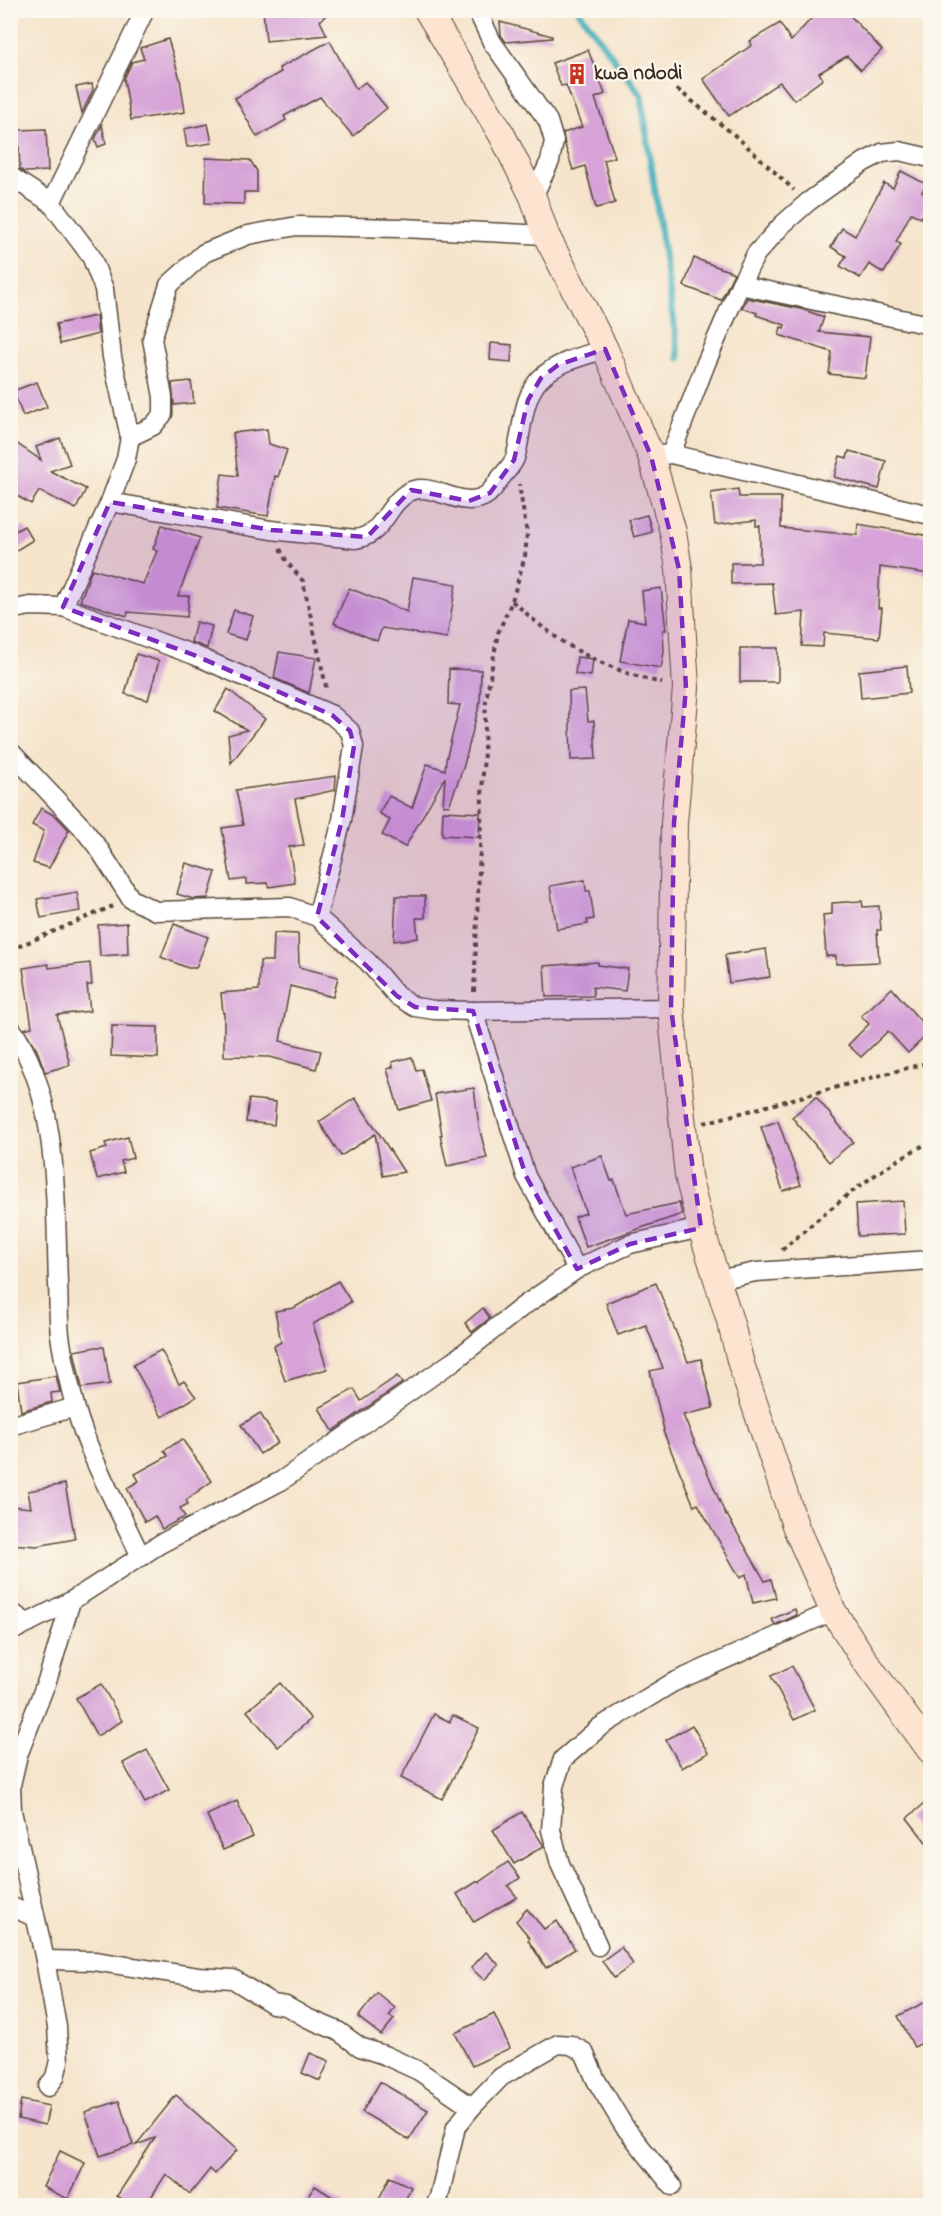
<svg xmlns="http://www.w3.org/2000/svg" width="941" height="2216" font-family="'Indie Flower',sans-serif">
	<rect width="100%" height="100%" fill="#fbf7ec"/>
	<filter id="ink" filterUnits="userSpaceOnUse"><feTurbulence type="fractalNoise" baseFrequency=".0167" numOctaves="2"/><feDisplacementMap in="SourceGraphic" scale="12" xChannelSelector="R" yChannelSelector="G"/><feConvolveMatrix kernelMatrix="1 2 1 2 8 2 1 2 1" color-interpolation-filters="sRGB"/></filter>
	<filter id="wash" filterUnits="userSpaceOnUse"><feTurbulence type="fractalNoise" baseFrequency=".008" numOctaves="4" result="noise"/><feDisplacementMap in="SourceGraphic" scale="24" xChannelSelector="R" yChannelSelector="G"/><feGaussianBlur stdDeviation="1.35" result="paint"/><feColorMatrix in="noise" values="0 0 0 0 0 0 0 0 0 0 0 0 0 0 0 0 0 1.4 0 .05"/><feComposite in="paint" operator="in"/></filter>
	<g filter="url(#wash)">
		<rect width="100%" height="100%" fill="#f5e4cb"/>
		<g fill="none" stroke-linecap="round" stroke-linejoin="round">
			<!-- stream -->
			<path stroke="#3dadb9" stroke-width="7" d="M578 10 641 95 679 358"/>
		</g>
		<g id="blocks">
			<!-- building -->
			<g fill="#d6a2d7">
				<path d="M263 10H331L320 21 327 35 266 41Z"/>
				<path d="M819 10H845L882 50 861 70 847 56 819 73 823 79 794 100 780 82 729 116 703 79 752 45 750 41 780 23 791 41Z"/>
				<path d="M500 22 552 36V38L506 42 501 35Z"/>
				<path d="M168 39 180 79 185 112 131 120 124 79 132 62 144 59 140 48Z"/>
				<path d="M330 41 356 89 365 82 387 108 353 136 320 97 284 116 286 120 257 137 235 98 281 72 279 68Z"/>
				<path d="M588 50 605 94 595 98 615 157 604 160 615 203 596 208 585 166 573 170 565 145 563 133 582 127 566 85 561 86 552 63Z"/>
				<path d="M92 84 93 90 82 113 76 87Z"/>
				<path d="M208 124 212 143 187 147 184 129Z"/>
				<path d="M102 125 106 144 98 147 95 139Z"/>
				<path d="M46 129 48 171 24 172 20 169 18 130Z"/>
				<path d="M206 158 250 160 257 171V192H244V204L205 203Z"/>
				<path d="M901 171 926 184 922 192 930 196V199L921 218 911 213 896 242 901 244 884 273 869 264 860 278 840 266 846 256 831 247 842 228 855 236 884 183 893 188Z"/>
				<path d="M694 258 734 273 721 300 684 286Z"/>
				<path d="M747 298 801 309 824 317 819 332 870 337 865 378 829 374 832 352 779 335 781 327 784 328 785 325 756 315 757 313 742 308Z"/>
				<path d="M96 316 98 334 60 344 56 324Z"/>
				<path d="M491 343 512 345 511 362 490 360Z"/>
				<path d="M191 381 194 403 174 405 172 383Z"/>
				<path d="M37 382 47 407 23 416 13 391Z"/>
				<path d="M267 429 269 444 287 450 278 477 275 476 268 516 217 508 222 474 238 476 233 433Z"/>
				<path d="M60 438 70 464 50 471 86 489 76 509 39 491 31 504 10 492V439L41 460 36 447Z"/>
				<path d="M849 451 886 461 879 489 834 477 840 456 847 458Z"/>
				<path d="M738 489 739 497H781V528L857 535 858 524 930 536V574L880 567 878 608H882L879 638 824 633 823 647 802 646 804 612 776 615 772 583 731 584V563H760V526H756V520L715 525 711 493Z"/>
				<path d="M647 515 652 532 634 537 629 520Z"/>
				<path d="M162 525 200 538 178 596H189L187 617 128 612 127 616 80 601 92 569 143 584 157 551 153 549Z"/>
				<path d="M24 526 33 540 10 554V534Z"/>
				<path d="M413 577 456 584 447 638 382 628 377 641 334 623 349 588 407 612Z"/>
				<path d="M661 588 666 630H663L664 652 661 668 620 661 628 619 645 622 642 591Z"/>
				<path d="M234 610 253 616 246 640 226 634Z"/>
				<path d="M196 622 212 626 207 648 191 642Z"/>
				<rect x="740" y="648" width="38" height="34"/>
				<path d="M279 652 316 658 309 693 274 678Z"/>
				<path d="M136 654 159 661 148 700 125 694Z"/>
				<path d="M577 657 593 659 591 676 575 674Z"/>
				<path d="M907 666 909 693 861 698 859 671Z"/>
				<path d="M449 669 481 670 480 702 464 765 449 806 443 805 445 777 405 847 382 835 390 820 379 813 389 796 412 808 427 764 445 770 446 760 460 705 448 704Z"/>
				<path d="M228 689 265 719 231 763 228 735 247 730 215 711Z"/>
				<path d="M585 690 588 721H594L596 759 571 760 569 691Z"/>
				<path d="M336 776 335 790 295 799 304 845 289 847 295 883 269 887 268 883 246 884V879L231 881 222 828 243 825 236 790Z"/>
				<path d="M41 808 57 817 69 830 49 868 33 863 44 831 32 825Z"/>
				<path d="M443 811 480 813 479 837 442 835Z"/>
				<path d="M186 863 216 872 208 898 193 899 177 894Z"/>
				<path d="M585 880 586 891H590L594 919 587 920 588 924 557 929 550 886Z"/>
				<path d="M77 892 80 911 41 918 37 899Z"/>
				<path d="M396 896H425V918H416L418 938 394 941Z"/>
				<path d="M862 901 863 907 879 906 881 930H877L879 962 836 964V956H826L823 915 832 914V903Z"/>
				<path d="M127 923 128 954 100 956 98 925Z"/>
				<path d="M174 924 208 937 196 968H188L161 957Z"/>
				<path d="M274 933 298 934 299 967 338 977 333 997 290 986 280 1041 321 1051 316 1069 270 1057 224 1056V1013H223L221 993 259 990 260 961H273Z"/>
				<path d="M766 949 770 977 729 983 725 955Z"/>
				<path d="M598 962V965L628 969 625 991 593 987V996L546 997 544 966Z"/>
				<path d="M90 963 92 985H87L90 1011 57 1015 70 1065 45 1072 37 1050 24 1029 32 1027 23 968 48 964 49 968Z"/>
				<path d="M892 988 930 1032 908 1053 888 1031 861 1057 848 1045 869 1024 861 1016Z"/>
				<path d="M112 1026 158 1027V1058L111 1056Z"/>
				<path d="M412 1057 416 1070 422 1069 431 1101 399 1110 387 1069 393 1067 392 1062Z"/>
				<path d="M474 1088 479 1127 487 1158 447 1166 440 1135H442L435 1094Z"/>
				<path d="M816 1097 853 1142 829 1162 792 1117Z"/>
				<path d="M355 1098 378 1132 404 1172 383 1176 375 1134 341 1156 319 1122Z"/>
				<path d="M249 1099 276 1102 274 1125 246 1122Z"/>
				<path d="M778 1121 801 1185 783 1191 761 1127Z"/>
				<path d="M128 1137 133 1158 121 1161 124 1172 97 1179 90 1153 107 1148 105 1143Z"/>
				<path d="M602 1156 611 1181 614 1180 626 1214 679 1203 682 1214 586 1247 575 1217 586 1213 570 1167Z"/>
				<path d="M903 1201 905 1234 858 1236 856 1204Z"/>
				<path d="M338 1281 351 1302 313 1324 327 1369 285 1381 274 1346 281 1342 275 1311 294 1308Z"/>
				<path d="M656 1283 688 1362 701 1359 713 1408 683 1415 726 1516 727 1515 765 1581 771 1579 776 1598 753 1603 746 1574 740 1578 698 1504 694 1506 663 1431 664 1430 650 1371 663 1368 646 1325 618 1335 606 1303Z"/>
				<path d="M483 1308 490 1318 472 1332 465 1323Z"/>
				<path d="M96 1347H104L110 1384 82 1388 74 1351Z"/>
				<path d="M161 1350 179 1384 184 1381 196 1397 162 1417 133 1365Z"/>
				<path d="M56 1376 60 1392 51 1393 52 1402 21 1411 17 1382Z"/>
				<path d="M397 1376 402 1383 333 1431 319 1408 354 1389 361 1401Z"/>
				<path d="M260 1413 278 1443 260 1454 241 1425Z"/>
				<path d="M182 1439 212 1481 186 1500 188 1504 180 1508 185 1517 162 1529 155 1516 145 1522 127 1488 139 1481 135 1474 168 1456 164 1451Z"/>
				<path d="M65 1484 75 1539 37 1546 10 1544V1506L31 1508 28 1491Z"/>
				<path d="M795 1609 797 1615 775 1625 772 1619Z"/>
				<path d="M792 1666 815 1710 794 1720 771 1676Z"/>
				<path d="M280 1683 311 1719 278 1747 247 1711Z"/>
				<path d="M101 1684 122 1721 97 1736 76 1698Z"/>
				<path d="M434 1714 450 1722 453 1715 479 1728 442 1799 401 1778Z"/>
				<path d="M692 1725 708 1753 682 1768 666 1740Z"/>
				<path d="M147 1750 169 1790 145 1803 123 1763Z"/>
				<path d="M930 1799V1847L907 1818Z"/>
				<path d="M237 1801 253 1837 223 1850 207 1815Z"/>
				<path d="M522 1812 544 1846 514 1864 493 1830Z"/>
				<path d="M508 1862 520 1878 508 1886 517 1897 474 1922 457 1894 478 1881 479 1882Z"/>
				<path d="M527 1909 544 1929 557 1921 575 1949 546 1968 528 1940 530 1938 516 1921Z"/>
				<path d="M621 1947 633 1964 614 1978 602 1961Z"/>
				<path d="M486 1952 499 1965 484 1980 471 1968Z"/>
				<path d="M377 1993 395 2008 389 2016 394 2019 381 2035 358 2017Z"/>
				<path d="M925 2002 930 2012V2039L914 2047 898 2016Z"/>
				<path d="M494 2014 510 2048 472 2066 455 2033Z"/>
				<path d="M310 2053 329 2061 320 2081 302 2073Z"/>
				<path d="M380 2082 428 2110 409 2140 362 2112Z"/>
				<path d="M176 2095 237 2150 215 2174 210 2169 190 2194 166 2174 146 2205H132L117 2196 155 2138 136 2145Z"/>
				<path d="M21 2100 49 2106 45 2125 18 2119Z"/>
				<path d="M119 2101 133 2145 100 2156 85 2112Z"/>
				<path d="M60 2151 85 2163 68 2199 43 2187Z"/>
				<path d="M390 2177 411 2187 403 2205H376Z"/>
				<path d="M315 2186 345 2205H302Z"/>
			</g>
		</g>
	</g>
	<g filter="url(#ink)">
		<use href="#blocks" fill-opacity="0" stroke="#574638" stroke-width="1.5"/>
		<g fill="none" stroke-linecap="round" stroke-linejoin="round">
			<defs>
				<g id="street">
					<path d="M477 10 492 42 548 121 554 141 550 161 533 197"/>
					<path d="M10 176 51 203 91 256 104 289 112 357 130 437 126 459 110 502 63 607"/>
					<path d="M51 203 145 10"/>
					<path d="M740 285 930 325"/>
					<path d="M130 437 153 426 163 414V397L152 339 169 285 204 253 248 235 297 226 402 228 546 235"/>
					<path d="M671 454 706 363 740 285 756 254 782 225 808 202 864 162 882 153 899 151 930 158"/>
					<path d="M661 455 671 454 930 515"/>
					<path d="M110 502 271 530 356 539C385 534 386 504 409 492 432 479 462 513 488 494 492 490 496 485 499 480 504 473 512 466 515 458 523 432 521 396 542 377 559 361 584 356 605 349"/>
					<path d="M10 610 30 606 63 607 194 655 332 715 350 731 354 746 342 820 317 917"/>
					<path d="M10 751 81 826 99 849 131 899 156 911 290 907 317 917 368 962 397 996 415 1007 434 1010 473 1011 671 1008"/>
					<path d="M473 1011 526 1176 577 1269"/>
					<path d="M10 1027C60 1094 55 1204 58 1284 59 1301 58 1318 60 1335 63 1358 69 1383 75 1406 88 1455 120 1511 141 1557"/>
					<path d="M717 1280 756 1272 930 1260"/>
					<path d="M10 1426 75 1407"/>
					<path d="M10 1611 27 1623"/>
					<path d="M10 1632 71 1601 160 1544 281 1481 455 1360 522 1307 577 1269 630 1244 701 1228"/>
					<path d="M10 1906 34 1917"/>
					<path d="M598 1946 560 1864 551 1830 554 1786 563 1759 600 1727 672 1683 833 1611"/>
					<path d="M45 1960 94 1961 198 1977 233 1979 273 2004 286 2006 307 2018 338 2031 360 2047 384 2055 419 2071 472 2107"/>
					<path d="M48 2087 55 2077 59 2061 57 2027 45 1960 12 1811 11 1785 18 1755 48 1678 71 1601"/>
					<path d="M435 2206 439 2197 456 2127 472 2107 501 2077 558 2044 571 2045 584 2052 596 2080 624 2126 672 2186"/>
				</g>
				<path id="secondary" d="M427 10 502 135 533 197 546 235 605 349 651 456 673 532 679 569 686 688 674 823 671 1008 688 1176 701 1228 731 1324 741 1364 796 1528 833 1611 863 1658 930 1750"/>
			</defs>
			<!-- street casing -->
			<use href="#street" stroke="#574638" stroke-width="21"/>
			<!-- secondary casing -->
			<use href="#secondary" stroke="#574638" stroke-width="28"/>
			<!-- path -->
			<g stroke="#574638" stroke-width="4" stroke-dasharray="4.5 4.5" stroke-linecap="butt">
				<path d="M877 10 878 16"/>
				<path d="M677 89 738 138 794 190"/>
				<path d="M280 549 287 562 303 581 327 691"/>
				<path d="M512 601C524 611 535 622 548 631 578 655 625 675 662 683"/>
				<path d="M10 950 113 906"/>
				<path d="M474 992 486 700 498 633 512 601 525 556 527 534 519 484"/>
				<path d="M704 1123 930 1062"/>
				<path d="M782 1250C828 1210 876 1169 930 1142"/>
			</g>
			<!-- street -->
			<use href="#street" stroke="#fff" stroke-width="18"/>
			<!-- secondary -->
			<use href="#secondary" stroke="#fde4d1" stroke-width="26"/>
		</g>
	</g>
	<!-- marked area -->
	<path fill="#7b2cbf" fill-opacity="0.2" stroke="#7b2cbf" stroke-width="4.5" stroke-dasharray="12 8" stroke-linejoin="round" d="M605 349 651 456 679 569 686 688 674 823 671 1008 701 1228 630 1244 577 1269 526 1176 473 1011 415 1007 397 996 317 917 342 820 354 746 350 731 332 715 194 655 63 607 110 502 271 530 367 537 411 490 469 501 490 493 514 460 528 400 541 378 558 365Z"/>
	<!-- icons -->
	<defs>
		<symbol id="building-bare" viewBox="-9 -9 18 18"><path d="M-4-6H4V6H1V3H-1V6H-4ZM-2.5-4.3h1.7v1.8h-1.7ZM.8-4.3h1.7v1.8H.8ZM-2.5-1h1.7V.8h-1.7ZM.8-1h1.7V.8H.8Z" fill="#c8321e" stroke="#fbf7ec" stroke-width="2.5" paint-order="stroke"/></symbol>
	</defs>
	<g fill-rule="evenodd">
		<use href="#building-bare" x="562" y="59" width="30" height="30"/>
	</g>
	<g text-anchor="middle" dominant-baseline="central" stroke-width="4.5" stroke-linejoin="round" paint-order="stroke">
		<!-- poi labels -->
		<g font-size="21" font-weight="bold" fill="#3b2a1e" stroke="#fbf7ec" text-anchor="start">
			<text x="594" y="74">kwa ndodi</text>
		</g>
	</g>
	<!-- margin -->
	<rect width="941" height="2216" fill="none" stroke="#fbf7ec" stroke-width="36"/>
</svg>
